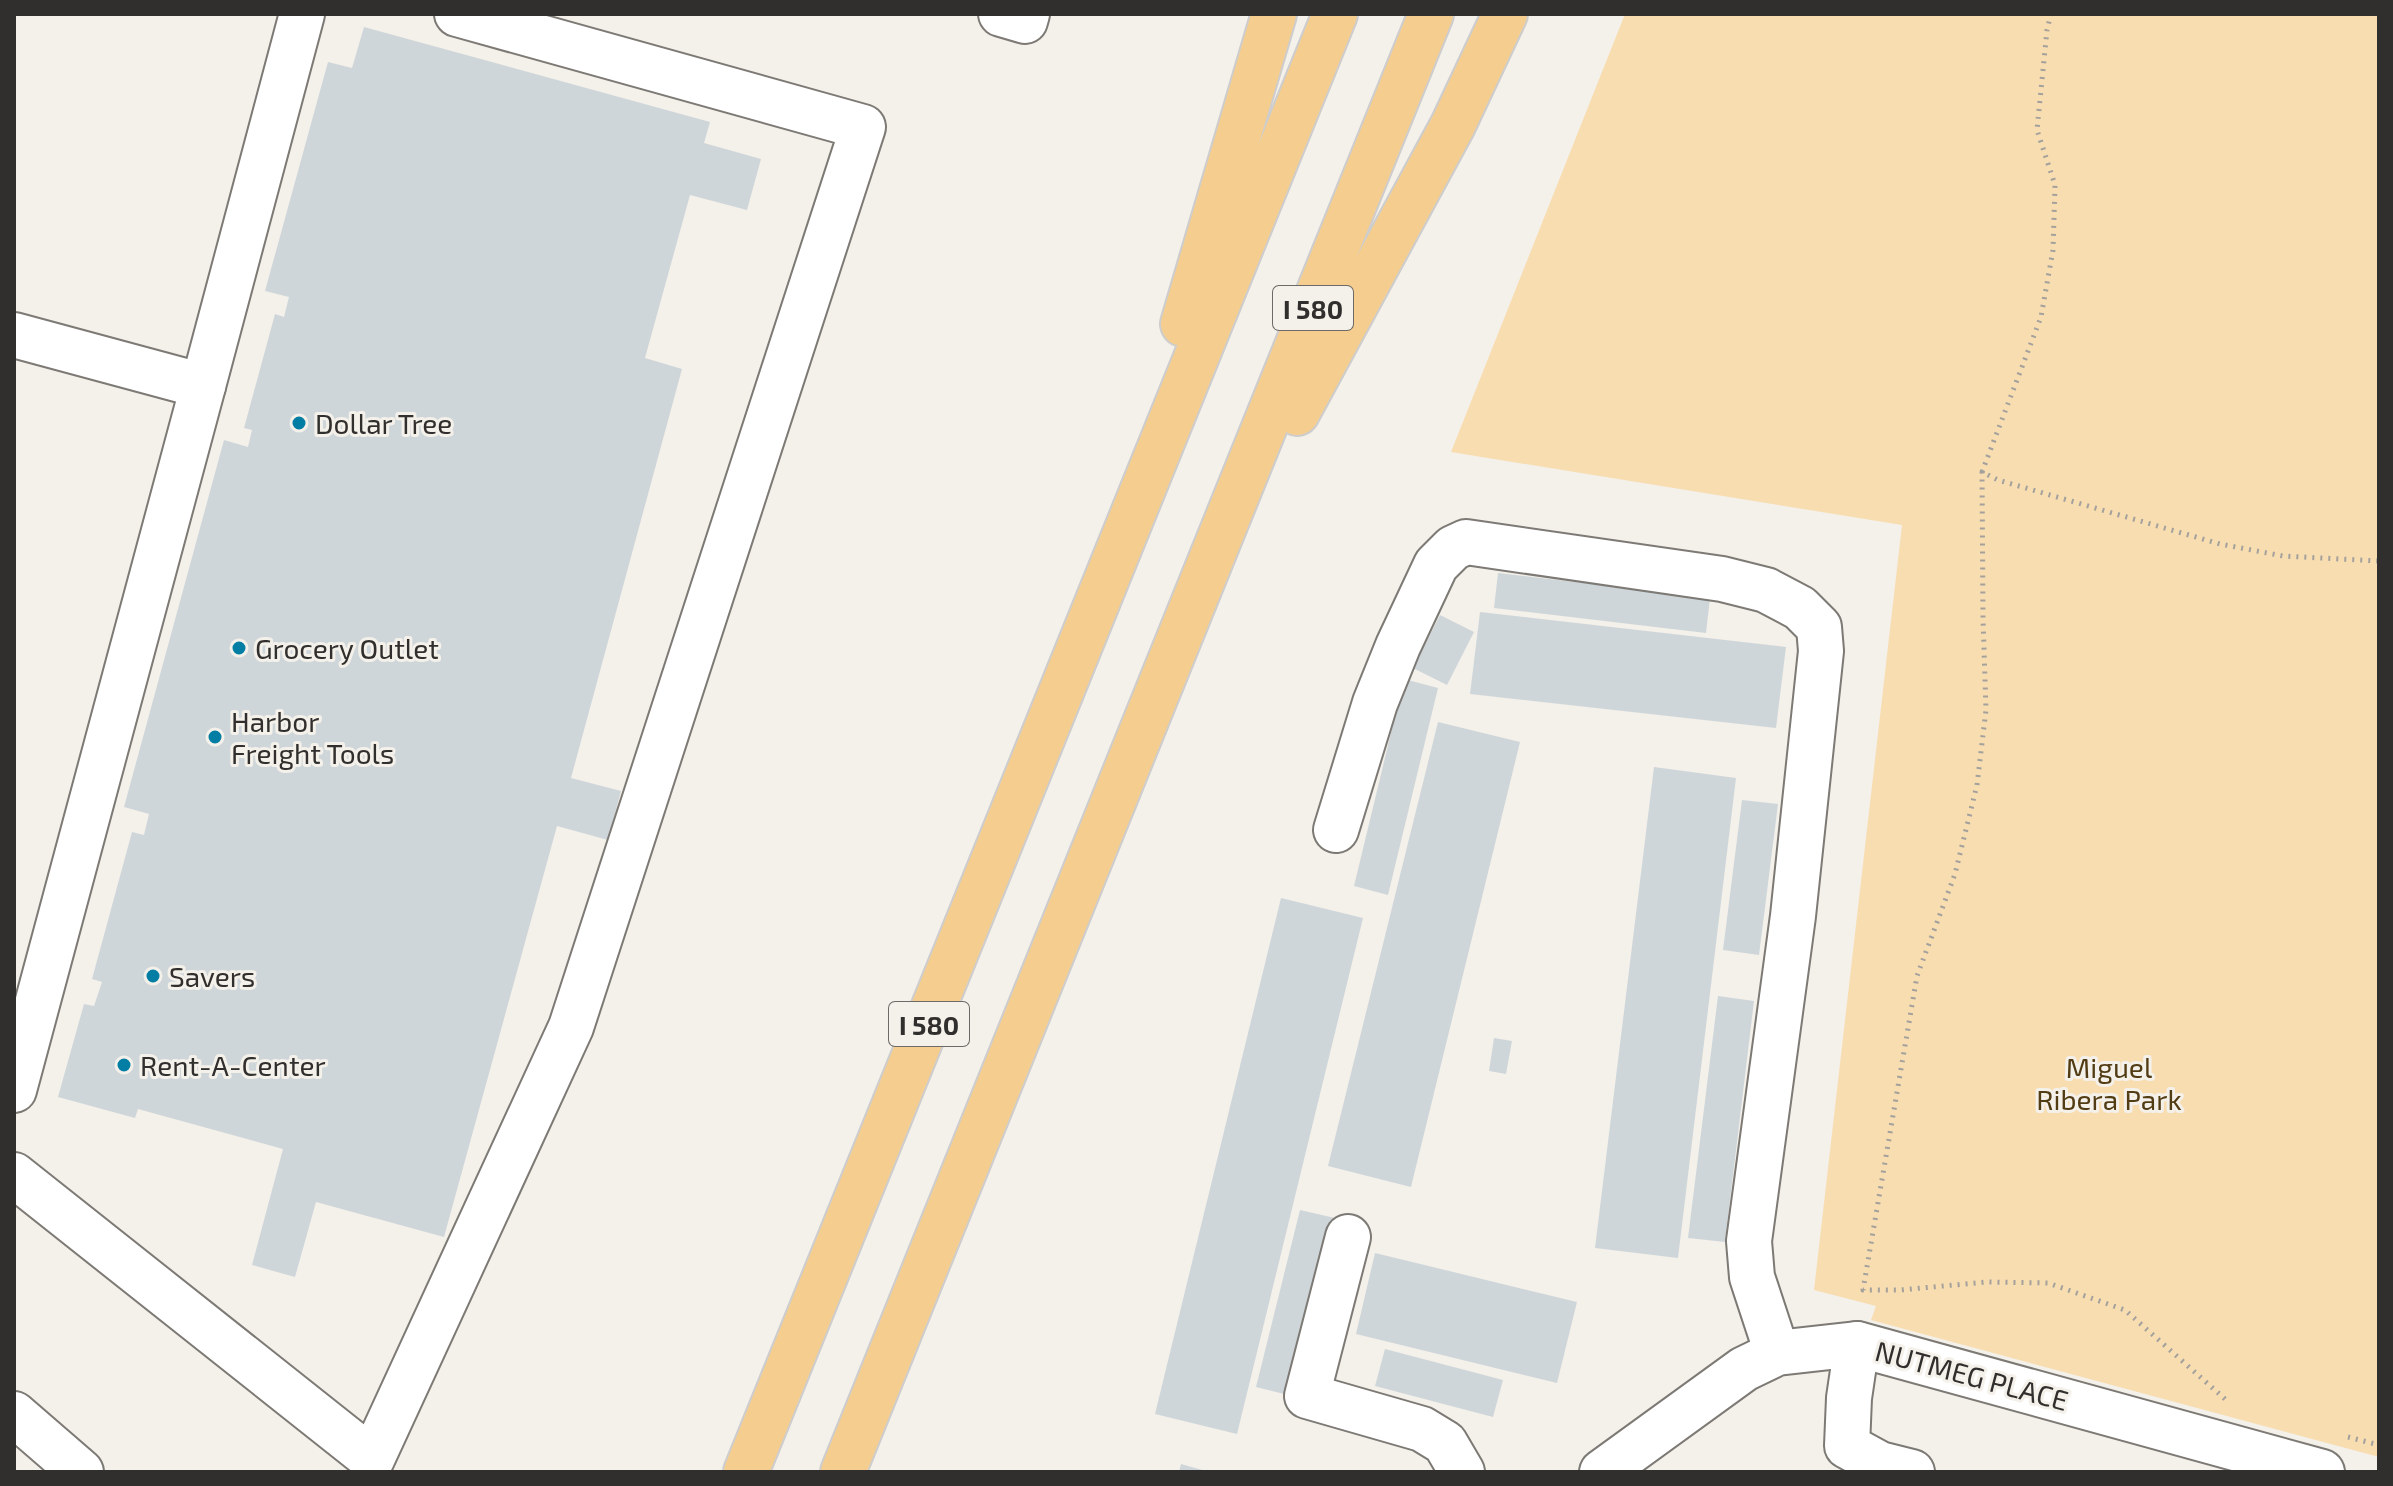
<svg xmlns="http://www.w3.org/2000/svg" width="2393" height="1486" font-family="'Exo 2',sans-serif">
	<rect width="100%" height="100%" fill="#f4f0ea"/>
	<!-- green -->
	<path fill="#f8ddb1" d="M1625 14H2379V1457L1871 1320 1876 1306 1814 1290 1902 525 1451 452Z"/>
	<!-- building -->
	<g fill="#cfd6da">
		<path d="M364 27 710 122 704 143 761 159 747 210 690 195 645 358 682 369 571 778 621 791 608 840 557 826 444 1237 316 1202 295 1277 252 1265 283 1149 138 1109 135 1118 58 1097 84 1004 94 1006 102 982 92 979 132 832 144 835 149 814 124 807 224 440 248 447 252 430 244 428 275 314 284 317 289 297 265 291 328 62 352 68Z"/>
		<path d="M1498 573 1710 598 1706 633 1494 608Z"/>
		<path d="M1480 612 1786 647 1776 728 1470 694Z"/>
		<path d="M1440 615 1474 632 1447 685 1413 668Z"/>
		<path d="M1404 679 1438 688 1388 895 1354 886Z"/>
		<path d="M1438 722 1520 742 1411 1187 1328 1166Z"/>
		<path d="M1654 767 1736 778 1678 1258 1595 1248Z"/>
		<path d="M1742 800 1778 804 1759 955 1723 950Z"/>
		<path d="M1281 898 1363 918 1237 1434 1155 1414Z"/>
		<path d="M1718 996 1754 1001 1725 1242 1688 1238Z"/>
		<path d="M1494 1038 1512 1041 1506 1074 1489 1071Z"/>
		<path d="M1300 1210 1335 1218 1292 1396 1256 1387Z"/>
		<path d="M1375 1253 1577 1302 1557 1383 1356 1334Z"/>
		<path d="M1385 1349 1503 1380 1493 1417 1375 1386Z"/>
		<path d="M1181 1464 1206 1471V1472H1179Z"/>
	</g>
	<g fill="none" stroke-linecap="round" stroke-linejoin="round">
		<defs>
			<g id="minor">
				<path d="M1001 14 1025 21 1027 14"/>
				<path d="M14 335 203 386 302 14"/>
				<path d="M1336 830 1375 703 1398 646 1436 565 1453 548 1466 542 1722 579 1766 590 1800 608 1819 627 1821 651 1793 916 1749 1241 1752 1277 1777 1353"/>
				<path d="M14 1090 203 386"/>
				<path d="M14 1175 372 1459 571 1027 863 127 457 14"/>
				<path d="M1348 1237 1307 1396 1422 1429 1445 1443 1462 1472"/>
				<path d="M1857 1344 1849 1398 1847 1446 1880 1464 1912 1472"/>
				<path d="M14 1414 81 1472"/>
				<path d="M1602 1472 1744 1369 1777 1353 1857 1344 2322 1472"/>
			</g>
			<g id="highway">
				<path d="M1183 324 1274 14"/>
				<path d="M1297 413 1453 125 1505 14"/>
				<path d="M746 1472 1335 14"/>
				<path d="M843 1472 1431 14"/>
			</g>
		</defs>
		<!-- minor casing -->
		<use href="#minor" stroke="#7d7974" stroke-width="48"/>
		<!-- highway casing -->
		<use href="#highway" stroke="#cecdcd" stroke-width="48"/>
		<!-- path -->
		<g stroke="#a4a19c" stroke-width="5" stroke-dasharray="2 6" stroke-linecap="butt">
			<path d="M1982 472 2041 317 2053 250 2055 185 2037 130 2047 30 2051 14"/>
			<path d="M2225 1399 2125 1310 2048 1283 1986 1282 1900 1290H1863L1917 976 1955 874 1977 785 1986 710 1983 618 1982 472 1998 480 2220 544 2283 556 2379 561"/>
			<path d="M2348 1437 2379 1445"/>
		</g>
		<!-- minor -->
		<use href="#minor" stroke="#fff" stroke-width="44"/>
		<!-- highway -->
		<use href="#highway" stroke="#f5ce8f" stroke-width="44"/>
	</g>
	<!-- markers -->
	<g fill="#027ea4" stroke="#f4f0ea" stroke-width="3">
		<circle cx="299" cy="423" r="8"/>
		<circle cx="239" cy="648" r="8"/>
		<circle cx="215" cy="737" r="8"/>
		<circle cx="153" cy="976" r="8"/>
		<circle cx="124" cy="1065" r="8"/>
	</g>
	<g text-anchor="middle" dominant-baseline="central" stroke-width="6" stroke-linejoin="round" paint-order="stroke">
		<!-- shield labels -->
		<g fill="#f4f0ea" stroke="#6c6966" stroke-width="2">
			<rect x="1273" y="286" width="80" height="44" rx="6"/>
			<rect x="889" y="1002" width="80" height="44" rx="6"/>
		</g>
		<g font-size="26" font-weight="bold" fill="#312f2d">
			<text x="1313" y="308">I 580</text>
			<text x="929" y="1024">I 580</text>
		</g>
		<!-- poi labels -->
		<g font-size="28" fill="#312f2d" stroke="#f4f0ea" text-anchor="start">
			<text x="315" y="423">Dollar Tree</text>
			<text x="255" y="648">Grocery Outlet</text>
			<text x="231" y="721">Harbor<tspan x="231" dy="32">Freight Tools</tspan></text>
			<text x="169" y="976">Savers</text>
			<text x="140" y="1065">Rent-A-Center</text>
		</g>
		<!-- park labels -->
		<g font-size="28" fill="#523c14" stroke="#f4f0ea">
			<text x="2109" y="1067">Miguel<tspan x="2109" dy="32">Ribera Park</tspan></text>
		</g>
		<!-- street labels -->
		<g font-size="28" fill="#312f2d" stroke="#f4f0ea">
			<text transform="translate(1972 1375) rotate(15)">NUTMEG PLACE</text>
		</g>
	</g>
	<!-- border -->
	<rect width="2393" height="1486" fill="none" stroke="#312f2d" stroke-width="32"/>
</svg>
